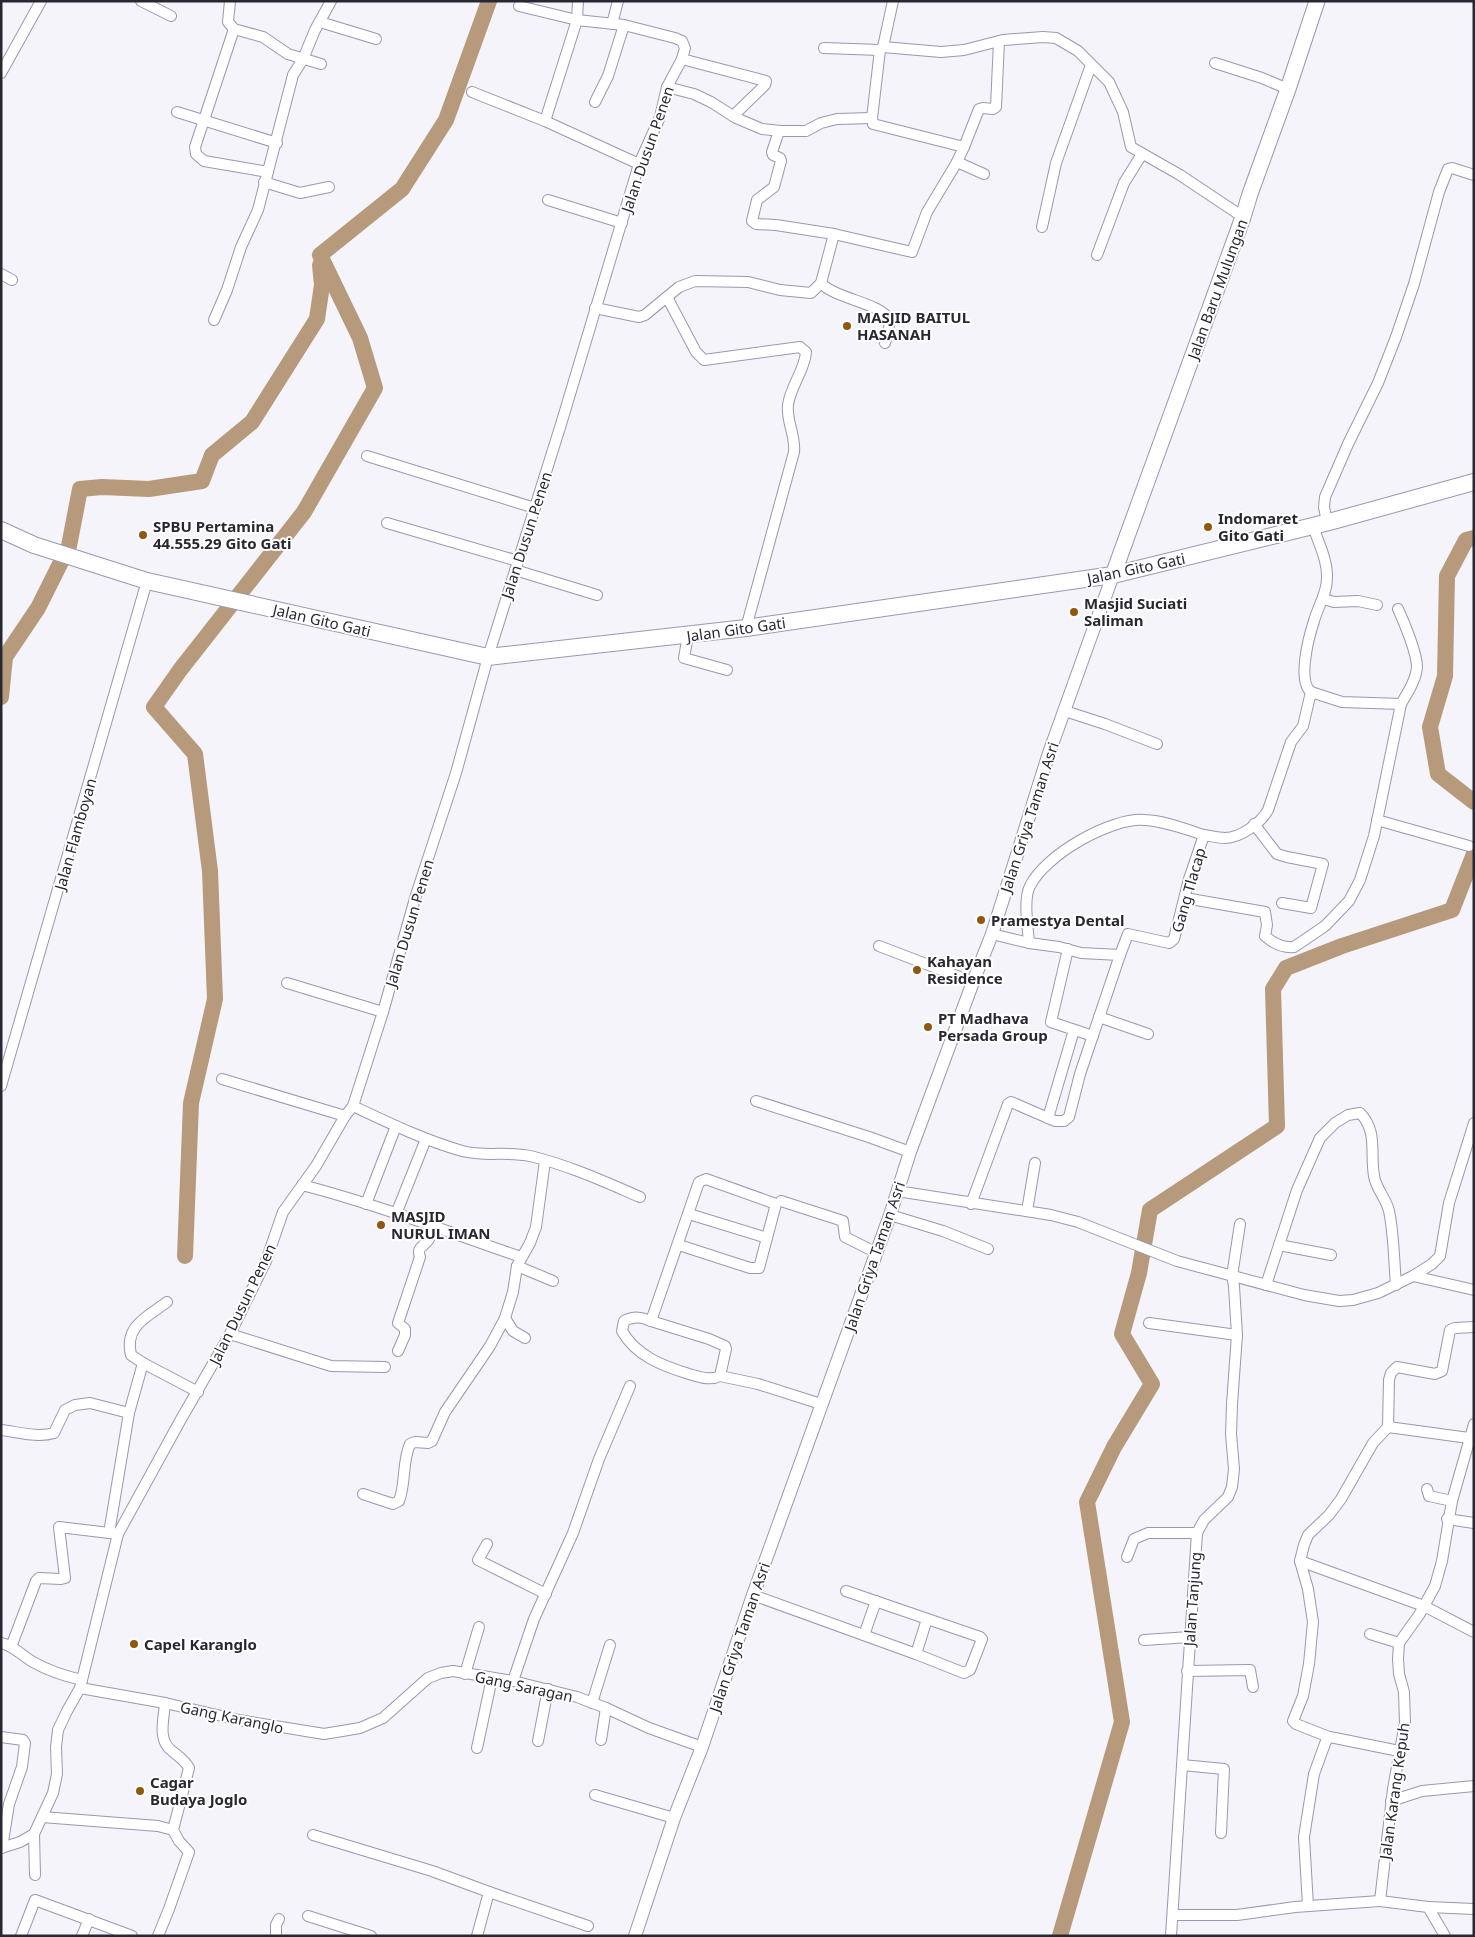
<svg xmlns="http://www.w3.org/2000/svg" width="1475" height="1937" font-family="'Noto Sans',sans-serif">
	<rect width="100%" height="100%" fill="#f4f4fa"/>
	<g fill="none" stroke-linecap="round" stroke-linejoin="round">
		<!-- river -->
		<g stroke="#b7997b" stroke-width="16">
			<path d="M1474 538 1466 540 1447 576 1445 676 1430 727 1438 774 1474 802"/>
			<path d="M1 697 5 657 38 608 69 546 80 489 102 487 149 489 202 481 212 455 252 422 317 319 322 285 320 265"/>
			<path d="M185 1256 191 1103 215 999 210 871 195 754 154 707 180 670 304 512 375 388 360 338 320 255 402 189 446 120 489 1"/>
			<path d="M1060 1936 1122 1722 1087 1502 1114 1447 1152 1384 1122 1334 1139 1273 1150 1210 1277 1126 1273 989 1286 968 1342 946 1452 910 1474 854"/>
		</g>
		<defs>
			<g id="minor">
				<path d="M141 1 171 16"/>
				<path d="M230 1 228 22 234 29 263 37 288 54 321 64"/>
				<path d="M578 1 577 20 545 121 639 164"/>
				<path d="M320 22 376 39"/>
				<path d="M612 24 618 1"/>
				<path d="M234 29 195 147 196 154 204 161 268 172"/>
				<path d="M883 47 893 1"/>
				<path d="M824 48 880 50 883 47 941 52 964 50 1003 40 1043 37 1056 38 1078 51 1109 82 1123 112 1131 147 1180 175 1243 217"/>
				<path d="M682 59 766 81 765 85 733 116"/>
				<path d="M1215 63 1262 78 1288 89"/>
				<path d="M1 73 41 1"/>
				<path d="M667 87 694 94 711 102 736 118 762 129 781 131H806L821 123 837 119 872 118"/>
				<path d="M472 92 545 121"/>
				<path d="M595 102 608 76 624 25"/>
				<path d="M177 112 277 143"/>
				<path d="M779 131 772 152 773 155 780 158 781 161 774 187 757 200 752 221 756 224 776 225 834 234"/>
				<path d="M964 147 979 109 983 108 993 109 996 107 999 41"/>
				<path d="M957 162 984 174"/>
				<path d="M264 182 300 193 329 187"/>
				<path d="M548 200 622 223"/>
				<path d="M1042 227 1056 163 1091 65"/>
				<path d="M1097 255 1124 183 1142 154"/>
				<path d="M1 274 12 280"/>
				<path d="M821 283C835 299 882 303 889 320 891 325 886 337 885 343"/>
				<path d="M667 297 696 352 704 360 800 347 806 352C805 370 790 387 788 405 786 421 796 436 794 452L746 628"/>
				<path d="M595 308 639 317 645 315 679 287 695 281 748 282 780 290 811 293 821 283 834 234 912 252 927 212 957 162 964 147 873 124 872 118 880 50"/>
				<path d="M214 320 227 290 241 247 258 210 293 75 303 59 315 30 331 1"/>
				<path d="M367 456 535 508"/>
				<path d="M1327 522 1324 507 1325 497 1348 444 1378 383 1396 337 1414 284 1439 192 1448 169 1452 168 1474 175"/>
				<path d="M387 523 518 561"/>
				<path d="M515 570 597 595"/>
				<path d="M1324 599 1334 602 1358 601 1377 605"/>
				<path d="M688 635 684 658 727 670"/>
				<path d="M1311 692 1342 702 1401 704"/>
				<path d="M1065 711 1105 724 1157 744"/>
				<path d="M1377 820 1469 846"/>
				<path d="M1254 824 1277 854 1287 857 1323 864 1311 908 1282 903"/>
				<path d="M1185 898 1265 912 1267 925 1265 936C1273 943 1283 948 1294 947L1325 926 1349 901 1360 880 1374 836 1401 704C1408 692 1416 680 1417 667 1417 653 1404 622 1398 609"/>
				<path d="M992 934 1029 943 1059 947 1081 953 1120 955 1128 934 1169 943 1174 939 1189 879 1204 835C1211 836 1218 838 1225 838 1240 838 1261 823 1268 810L1291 742 1303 726 1311 692C1297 681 1309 636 1314 621 1318 606 1327 594 1327 578 1328 561 1318 542 1313 526"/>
				<path d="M1029 943C1028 928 1023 899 1030 886 1045 855 1111 817 1145 820 1165 821 1185 829 1204 835"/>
				<path d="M879 946 973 982"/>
				<path d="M1068 949 1051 1022 1093 1036"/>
				<path d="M287 983 383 1012"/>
				<path d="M1099 1017 1148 1034"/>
				<path d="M222 1079 345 1116"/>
				<path d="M1 1086 147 581"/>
				<path d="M756 1101 869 1137 910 1152"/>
				<path d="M353 1106C389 1123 424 1140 462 1151 484 1157 507 1151 530 1156 568 1165 605 1182 640 1197"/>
				<path d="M1048 1118 1074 1030"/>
				<path d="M302 1185C376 1204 448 1232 521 1257"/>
				<path d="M897 1191 1051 1215 1078 1222 1177 1261 1304 1295 1339 1301 1353 1300 1378 1293 1413 1276 1474 1290"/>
				<path d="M781 1201 843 1221 845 1237 875 1252"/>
				<path d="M366 1204 396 1126"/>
				<path d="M971 1204 1008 1104 1011 1102 1055 1121H1064L1069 1117 1080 1074 1120 955"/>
				<path d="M1027 1211 1035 1163"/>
				<path d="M396 1214 426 1139"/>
				<path d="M689 1214 767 1238"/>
				<path d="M890 1215 943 1231 988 1249"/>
				<path d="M679 1245 750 1268H759L776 1204 706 1179 699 1182 651 1321 709 1339 725 1346 726 1349 720 1376 758 1384 821 1404"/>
				<path d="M1279 1245 1331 1255"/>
				<path d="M517 1266 553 1281"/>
				<path d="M1413 1276 1432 1264 1440 1256 1449 1203 1474 1123"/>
				<path d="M1266 1285 1297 1190 1320 1138 1335 1123 1348 1115 1360 1113C1378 1131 1370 1154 1374 1176 1376 1189 1386 1198 1389 1211 1394 1235 1394 1261 1396 1285"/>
				<path d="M167 1302C147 1317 124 1326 131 1355L143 1363 198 1392"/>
				<path d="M505 1318 513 1331 525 1338"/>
				<path d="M651 1321C641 1317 634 1316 624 1321L622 1331C636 1356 663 1366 689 1374 700 1377 710 1381 720 1376"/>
				<path d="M1149 1323 1237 1335"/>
				<path d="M230 1334 331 1366 385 1367"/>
				<path d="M398 1351 405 1335V1329L398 1323 420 1257C416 1247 424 1247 429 1239 431 1236 432 1231 433 1227"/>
				<path d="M1388 1427 1469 1438"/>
				<path d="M1 1430C18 1432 38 1438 54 1433L65 1410 75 1405 90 1403 129 1413"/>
				<path d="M1427 1489 1429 1496 1452 1501"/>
				<path d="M363 1494 393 1504 399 1501C406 1483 402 1462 410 1444L415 1442 428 1443 432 1441 445 1412 490 1346 505 1318 513 1292 517 1266 530 1243 536 1227 545 1161"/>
				<path d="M1447 1519 1474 1523"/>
				<path d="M109 1533 129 1413 143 1363"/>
				<path d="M487 1544 478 1560 546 1594"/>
				<path d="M1127 1557 1134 1539 1148 1533H1197"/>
				<path d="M1300 1561 1424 1606 1474 1632"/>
				<path d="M753 1595 916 1654 964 1673 970 1670 982 1639 980 1637 846 1591"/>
				<path d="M1370 1634 1399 1643"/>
				<path d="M864 1635 876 1601"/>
				<path d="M1144 1640 1190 1637"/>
				<path d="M1 1643C13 1645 22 1656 33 1662 49 1671 64 1676 82 1680"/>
				<path d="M11 1647 36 1581 39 1578 61 1579 65 1578 59 1527 118 1534"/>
				<path d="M916 1654 927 1619"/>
				<path d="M1187 1671 1250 1670 1253 1687"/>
				<path d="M465 1674 479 1627"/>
				<path d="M513 1681 534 1619 573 1533 599 1459 630 1386"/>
				<path d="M80 1688 165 1703 239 1720 324 1734 360 1728 383 1718 428 1678 441 1673 453 1671 513 1681 577 1697 606 1708 649 1728 702 1747"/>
				<path d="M592 1703 610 1645"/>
				<path d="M1 1737 23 1740 25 1743 22 1767 9 1804 2 1848"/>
				<path d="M1329 1737 1296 1724 1293 1721 1303 1696 1309 1664 1313 1622 1308 1589 1300 1561 1304 1545 1308 1535 1329 1515 1341 1499 1373 1443 1388 1427 1389 1380 1391 1373 1397 1367 1435 1374 1442 1371 1450 1330 1455 1328 1474 1327"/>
				<path d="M601 1740 606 1708"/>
				<path d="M538 1741 548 1689"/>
				<path d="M477 1748 492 1678"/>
				<path d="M1182 1765 1224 1769 1221 1833"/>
				<path d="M595 1795 674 1818"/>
				<path d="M1391 1801 1422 1791 1474 1786"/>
				<path d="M42 1817 158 1826 173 1830"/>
				<path d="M34 1834 35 1875"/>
				<path d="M313 1835 432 1871 489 1892"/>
				<path d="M1 1848 20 1842 34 1834 53 1793 57 1774 56 1747 58 1730 67 1711 80 1688 118 1534 180 1421 230 1334 266 1261 283 1212 316 1166 345 1116 353 1106 383 1012 416 895 456 773 488 657 562 421 639 164 660 117 667 87 682 59 685 48 682 41 675 38 624 25 577 20 519 6"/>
				<path d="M1308 1906 1304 1837 1314 1774 1326 1741 1329 1737 1335 1738 1399 1751"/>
				<path d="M1428 1907 1474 1909"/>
				<path d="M1173 1915H1237L1295 1907 1380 1901"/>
				<path d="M308 1916 371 1936"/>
				<path d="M21 1936 35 1900 132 1936"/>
				<path d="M82 1936 89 1919"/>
				<path d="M158 1936 169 1909 189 1852 179 1841 173 1830 189 1768C185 1760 178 1756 172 1751 157 1740 164 1719 165 1703"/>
				<path d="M276 1936V1925L279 1919"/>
				<path d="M477 1936 489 1892 588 1926"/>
				<path d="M1171 1936 1197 1533 1204 1520 1228 1497 1232 1487 1234 1469 1231 1434 1232 1404 1237 1335 1234 1286 1232 1276 1240 1224"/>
				<path d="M1445 1936 1428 1907 1380 1901 1393 1789 1405 1723 1404 1692 1399 1674 1398 1659 1399 1643 1419 1615 1435 1586 1442 1561 1452 1501 1474 1424"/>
			</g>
			<path id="tertiary" d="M635 1936 674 1818 702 1747 753 1595 890 1215 910 1152 973 982 992 934 1049 753 1113 575"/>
			<path id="secondary" d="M1113 575 1243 217 1250 194 1288 89 1317 1"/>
			<path id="primary" d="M1 530 34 545 147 581 488 657 746 628 1113 575 1329 522 1474 482"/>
		</defs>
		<!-- minor casing -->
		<use href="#minor" stroke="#9998b2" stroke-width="12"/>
		<!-- tertiary casing -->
		<use href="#tertiary" stroke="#9998b2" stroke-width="14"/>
		<!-- secondary casing -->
		<use href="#secondary" stroke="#9998b2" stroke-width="17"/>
		<!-- primary casing -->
		<use href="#primary" stroke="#9998b2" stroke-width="18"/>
		<!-- minor -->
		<use href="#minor" stroke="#fff" stroke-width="10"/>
		<!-- tertiary -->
		<use href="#tertiary" stroke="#fff" stroke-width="12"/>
		<!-- secondary -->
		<use href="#secondary" stroke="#fff" stroke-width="15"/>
		<!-- primary -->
		<use href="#primary" stroke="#fff" stroke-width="16"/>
	</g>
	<!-- markers -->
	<g fill="#90580f" stroke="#fff" stroke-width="2">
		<circle cx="847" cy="326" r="5"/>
		<circle cx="1208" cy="527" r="5"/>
		<circle cx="143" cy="535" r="5"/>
		<circle cx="1074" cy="612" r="5"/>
		<circle cx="981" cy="920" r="5"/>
		<circle cx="917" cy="970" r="5"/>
		<circle cx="928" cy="1027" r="5"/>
		<circle cx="381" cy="1225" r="5"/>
		<circle cx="134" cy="1644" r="5"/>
		<circle cx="140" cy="1791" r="5"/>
	</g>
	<g text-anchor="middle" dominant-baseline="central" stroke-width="4" stroke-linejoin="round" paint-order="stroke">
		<!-- street labels -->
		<g font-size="15" fill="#282833" stroke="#fff">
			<text transform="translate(647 149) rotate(-71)">Jalan Dusun Penen</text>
			<text transform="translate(1217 289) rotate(-70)">Jalan Baru Mulungan</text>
			<text transform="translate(526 535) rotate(-72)">Jalan Dusun Penen</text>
			<text transform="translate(1136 568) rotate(-12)">Jalan Gito Gati</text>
			<text transform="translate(322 620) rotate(13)">Jalan Gito Gati</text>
			<text transform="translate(736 629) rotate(-8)">Jalan Gito Gati</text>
			<text transform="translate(1029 817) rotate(-72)">Jalan Griya Taman Asri</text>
			<text transform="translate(75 834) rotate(-74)">Jalan Flamboyan</text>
			<text transform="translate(1188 890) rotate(-74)">Gang Tlacap</text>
			<text transform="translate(409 923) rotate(-73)">Jalan Dusun Penen</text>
			<text transform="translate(874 1256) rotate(-71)">Jalan Griya Taman Asri</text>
			<text transform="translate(242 1304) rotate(-64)">Jalan Dusun Penen</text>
			<text transform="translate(1192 1599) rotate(-86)">Jalan Tanjung</text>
			<text transform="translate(739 1637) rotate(-71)">Jalan Griya Taman Asri</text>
			<text transform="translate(524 1686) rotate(12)">Gang Saragan</text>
			<text transform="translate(232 1717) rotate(12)">Gang Karanglo</text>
			<text transform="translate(1394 1791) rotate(-82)">Jalan Karang Kepuh</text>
		</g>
		<!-- poi labels -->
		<g font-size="15" font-weight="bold" fill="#282833" stroke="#fff" text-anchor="start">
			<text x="857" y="317">MASJID BAITUL<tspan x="857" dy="17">HASANAH</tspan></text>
			<text x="1218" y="518">Indomaret<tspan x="1218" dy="17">Gito Gati</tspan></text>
			<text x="153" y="526">SPBU Pertamina<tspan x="153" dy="17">44.555.29 Gito Gati</tspan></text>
			<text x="1084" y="603">Masjid Suciati<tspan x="1084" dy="17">Saliman</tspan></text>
			<text x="991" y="920">Pramestya Dental</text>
			<text x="927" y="961">Kahayan<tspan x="927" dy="17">Residence</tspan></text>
			<text x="938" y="1018">PT Madhava<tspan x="938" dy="17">Persada Group</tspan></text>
			<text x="391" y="1216">MASJID<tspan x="391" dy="17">NURUL IMAN</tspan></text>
			<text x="144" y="1644">Capel Karanglo</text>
			<text x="150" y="1782">Cagar<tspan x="150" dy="17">Budaya Joglo</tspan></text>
		</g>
	</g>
	<!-- border -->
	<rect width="1475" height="1937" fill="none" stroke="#282833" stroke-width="5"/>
</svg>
